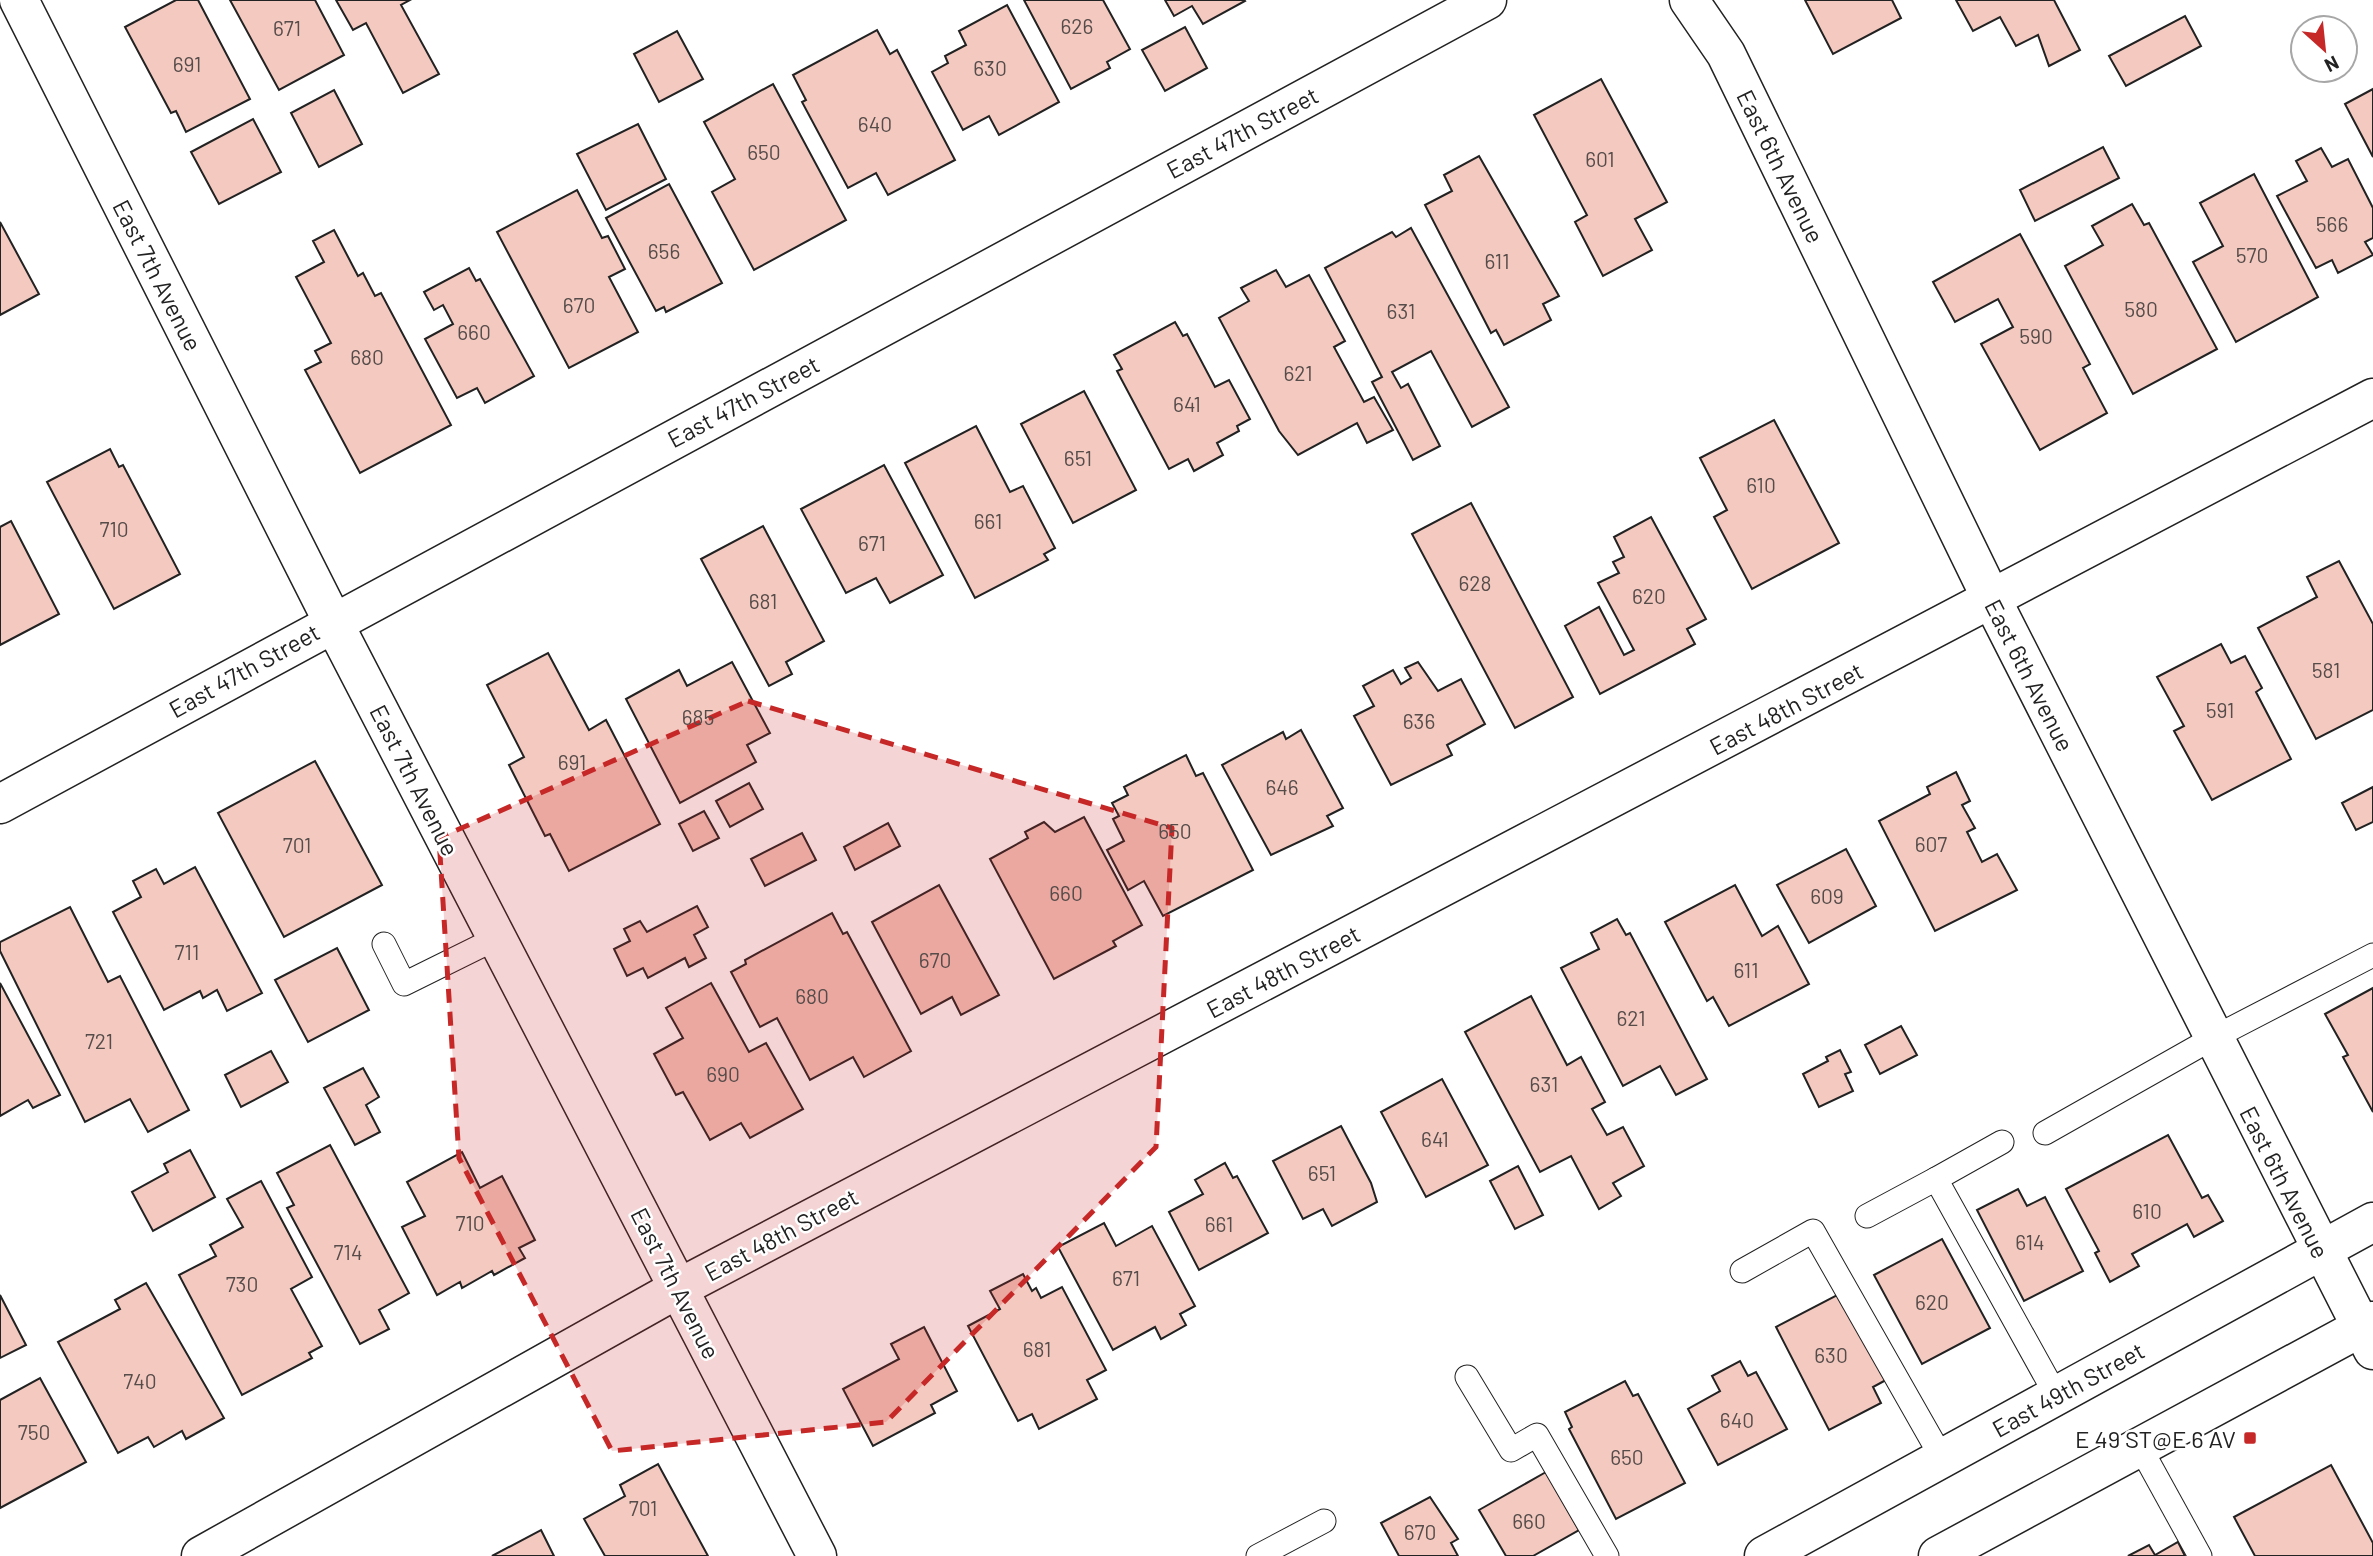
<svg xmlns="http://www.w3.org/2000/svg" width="2373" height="1556" font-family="Barlow,sans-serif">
	<rect width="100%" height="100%" fill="#fff"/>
	<!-- building -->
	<g fill="#f3c9c0" stroke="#222" stroke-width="2">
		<path d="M176 0H198L250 99 186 132 176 111 171 113 125 27Z"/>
		<path d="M230 0H315L344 55 279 90Z"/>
		<path d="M336 0H410L401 5 439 74 403 93 366 23 353 30Z"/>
		<path d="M1024 0H1103L1130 49 1107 62 1110 68 1071 89Z"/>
		<path d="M1165 0H1244L1245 1 1203 24 1192 6 1174 16Z"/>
		<path d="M1805 0H1892L1901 18 1833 54Z"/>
		<path d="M1956 0H2054L2080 50 2049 66 2038 35 2016 46 2000 17 1973 31Z"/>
		<path d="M1007 5 1059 102 999 135 989 116 963 130 932 72 948 63 945 56 966 45 959 31Z"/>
		<path d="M2185 16 2201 46 2126 86 2109 56Z"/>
		<path d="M1185 27 1207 68 1165 91 1142 50Z"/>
		<path d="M877 30 890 54 897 50 955 160 888 195 876 173 848 188 802 102 806 100 793 75Z"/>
		<path d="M677 31 703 79 659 102 634 54Z"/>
		<path d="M1601 79 1667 202 1635 219 1652 250 1603 276 1575 222 1587 215 1534 115Z"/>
		<path d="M773 84 846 220 754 270 712 192 735 179 704 122Z"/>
		<path d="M2373 89V157L2345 104Z"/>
		<path d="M334 90 362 144 319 167 291 113Z"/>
		<path d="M253 119 281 172 219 204 191 152Z"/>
		<path d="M638 124 666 179 606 210 577 154Z"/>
		<path d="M2103 147 2119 178 2035 221 2020 190Z"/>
		<path d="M2321 148 2332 167 2348 159 2373 208V238L2365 242 2373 255 2338 273 2332 260 2316 268 2277 196 2307 181 2296 161Z"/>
		<path d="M1479 156 1559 296 1543 304 1551 320 1504 345 1496 330 1491 333 1425 205 1452 191 1444 175Z"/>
		<path d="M2254 174 2318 297 2236 342 2193 262 2223 246 2200 203Z"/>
		<path d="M669 184 722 283 666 312 664 307 656 311 606 218Z"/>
		<path d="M577 190 602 238 608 236 625 269 609 277 638 332 569 368 497 232Z"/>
		<path d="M2132 204 2144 225 2149 223 2217 349 2133 394 2065 266 2103 245 2092 226Z"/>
		<path d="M0 222 39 294 0 315Z"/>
		<path d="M1411 228 1509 407 1472 427 1431 351 1392 372 1401 388 1408 384 1440 446 1413 460 1372 382 1382 377 1325 268 1392 232 1396 237Z"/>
		<path d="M334 230 358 276 363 273 375 296 381 293 451 425 360 473 305 370 321 362 315 351 331 343 296 277 324 262 313 241Z"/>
		<path d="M2020 234 2090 364 2083 368 2107 413 2040 450 1981 344 2013 327 1998 299 1955 322 1933 282Z"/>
		<path d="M469 268 476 281 480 279 534 376 485 403 477 388 457 398 425 339 453 324 443 305 434 310 424 292Z"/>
		<path d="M1276 270 1286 287 1309 275 1345 341 1334 347 1364 402 1374 397 1393 430 1367 443 1357 423 1298 455 1279 431 1219 318 1249 301 1241 288Z"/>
		<path d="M1175 322 1183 336 1187 334 1215 387 1229 380 1250 419 1237 426 1239 431 1217 443 1223 455 1194 471 1188 459 1169 469 1117 371 1122 369 1114 355Z"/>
		<path d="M1084 391 1136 490 1073 523 1021 424Z"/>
		<path d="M1774 420 1839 543 1752 589 1714 517 1727 510 1700 458Z"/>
		<path d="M976 426 1010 492 1023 486 1055 548 1044 554 1048 560 975 598 905 463Z"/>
		<path d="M110 449 119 467 123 465 180 574 114 609 47 482Z"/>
		<path d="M884 465 943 575 890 603 876 578 846 593 801 509Z"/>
		<path d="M1471 503 1573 697 1515 728 1412 534Z"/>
		<path d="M1651 517 1706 619 1687 629 1695 644 1600 694 1565 626 1599 607 1624 655 1634 650 1598 583 1619 573 1613 562 1624 557 1614 537Z"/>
		<path d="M11 521 59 614 0 645V527Z"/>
		<path d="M763 526 824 641 786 662 792 674 769 686 701 559Z"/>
		<path d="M2339 561 2373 624V710L2316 739 2258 628 2317 597 2307 577Z"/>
		<path d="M2221 644 2231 663 2245 656 2262 688 2256 692 2291 759 2212 800 2174 731 2184 726 2157 677Z"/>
		<path d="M548 653 589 730 606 720 660 824 569 871 550 834 545 836 509 765 524 757 487 685Z"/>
		<path d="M732 662 770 733 747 745 756 762 680 803 626 699 679 670 687 686Z"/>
		<path d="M1418 662 1438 691 1461 679 1485 724 1447 745 1452 755 1391 785 1354 716 1374 706 1363 686 1393 670 1401 684 1411 678 1405 668Z"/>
		<path d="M1301 730 1343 808 1327 816 1333 826 1271 855 1222 765 1283 732 1286 739Z"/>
		<path d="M1186 755 1196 776 1203 773 1253 870 1163 916 1144 881 1128 890 1107 850 1124 841 1113 819 1119 816 1112 803 1128 795 1124 787Z"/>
		<path d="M315 761 382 885 284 937 218 813Z"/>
		<path d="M1956 772 1970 801 1962 805 1975 828 1967 832 1982 862 1997 854 2017 890 1935 931 1879 821 1930 794 1927 787Z"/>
		<path d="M749 783 763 809 730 827 716 801Z"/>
		<path d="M2373 787V822L2356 830 2342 803Z"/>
		<path d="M704 811 719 838 693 851 679 824Z"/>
		<path d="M1084 817 1142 925 1113 941 1116 946 1054 979 990 859 1028 838 1025 832 1044 822 1055 832Z"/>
		<path d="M888 823 900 846 855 870 844 847Z"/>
		<path d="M802 833 816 860 765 886 751 859Z"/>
		<path d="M1846 849 1876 906 1809 943 1777 885Z"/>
		<path d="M195 867 262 993 227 1011 217 990 203 998 200 991 164 1010 113 912 141 897 133 881 156 869 164 884Z"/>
		<path d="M939 885 999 995 961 1015 952 997 921 1014 872 922Z"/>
		<path d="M1735 885 1762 936 1778 926 1809 984 1729 1026 1713 997 1707 1001 1665 922Z"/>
		<path d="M697 906 708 927 694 935 706 958 689 967 685 958 648 978 643 968 627 976 614 949 630 941 624 929 640 921 647 932Z"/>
		<path d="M70 907 108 982 120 976 189 1110 148 1132 130 1099 85 1122 0 951V942Z"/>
		<path d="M832 913 843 934 847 932 911 1051 864 1077 853 1057 810 1080 777 1018 760 1027 731 972 746 964 745 960Z"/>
		<path d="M1617 919 1626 935 1630 933 1707 1079 1676 1095 1660 1066 1623 1086 1561 968 1599 949 1591 933Z"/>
		<path d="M337 948 369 1010 308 1042 275 980Z"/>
		<path d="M0 983 60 1095 33 1108 28 1100 0 1116Z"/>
		<path d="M711 983 749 1052 766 1043 803 1109 750 1138 741 1123 710 1140 683 1092 676 1095 654 1054 683 1038 666 1008Z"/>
		<path d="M2373 988V1112L2343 1057 2348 1055 2325 1014Z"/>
		<path d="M1531 996 1567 1065 1581 1057 1605 1102 1592 1109 1607 1135 1623 1127 1644 1166 1613 1183 1621 1196 1599 1209 1571 1156 1540 1172 1465 1032Z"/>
		<path d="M1901 1026 1917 1055 1880 1074 1865 1045Z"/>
		<path d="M1840 1050 1851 1072 1845 1074 1853 1091 1819 1107 1803 1074 1828 1061 1826 1057Z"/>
		<path d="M271 1051 288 1082 241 1107 225 1075Z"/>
		<path d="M363 1068 379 1097 366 1105 380 1132 355 1145 324 1088Z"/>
		<path d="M1442 1079 1488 1165 1426 1197 1381 1112Z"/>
		<path d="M1341 1126 1371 1183 1377 1202 1332 1226 1323 1209 1303 1219 1273 1161Z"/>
		<path d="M2168 1135 2202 1198 2208 1195 2223 1221 2194 1237 2187 1224 2132 1254 2139 1266 2110 1282 2095 1253 2099 1251 2066 1189Z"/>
		<path d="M330 1145 409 1293 379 1310 389 1329 360 1344 287 1208 294 1205 277 1173Z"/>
		<path d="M190 1150 215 1197 153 1231 132 1192 168 1172 164 1164Z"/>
		<path d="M462 1152 480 1188 502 1176 535 1240 519 1248 525 1258 494 1275 492 1271 462 1288 460 1282 437 1295 402 1227 425 1216 407 1182Z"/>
		<path d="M1225 1163 1233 1178 1237 1176 1268 1233 1199 1270 1169 1212 1203 1194 1195 1180Z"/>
		<path d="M1518 1166 1543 1215 1515 1229 1490 1181Z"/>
		<path d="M261 1181 312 1277 291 1289 322 1346 309 1353 312 1358 242 1395 179 1275 216 1256 210 1245 243 1227 227 1199Z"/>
		<path d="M2018 1189 2027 1206 2045 1197 2083 1271 2024 1301 1977 1210Z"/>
		<path d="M1104 1223 1116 1246 1152 1226 1195 1306 1180 1314 1186 1325 1161 1339 1155 1327 1113 1350 1058 1247Z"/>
		<path d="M1942 1239 1990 1328 1922 1364 1874 1275Z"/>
		<path d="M1023 1274 1032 1291 1036 1288 1041 1298 1062 1287 1106 1370 1087 1380 1097 1399 1039 1429 1032 1414 1018 1421 968 1326 1000 1309 990 1291Z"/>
		<path d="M146 1283 224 1418 186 1439 182 1431 154 1447 148 1437 118 1453 58 1342 120 1309 115 1300Z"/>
		<path d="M1841 1293 1886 1380 1873 1387 1881 1403 1829 1430 1776 1327Z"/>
		<path d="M0 1295 26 1345 0 1358Z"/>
		<path d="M924 1327 957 1391 931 1405 935 1413 873 1446 843 1389 899 1359 891 1344Z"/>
		<path d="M1740 1361 1748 1376 1756 1372 1787 1429 1718 1465 1688 1409 1720 1391 1712 1376Z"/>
		<path d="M40 1378 86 1462 0 1508V1400Z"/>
		<path d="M1625 1381 1633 1396 1638 1394 1685 1483 1616 1519 1569 1429 1572 1427 1565 1412Z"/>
		<path d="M658 1464 708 1556H605L584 1519 625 1496 620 1485Z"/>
		<path d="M2331 1465 2373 1543V1556H2255L2234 1517Z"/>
		<path d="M1546 1472 1579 1530 1533 1556H1506L1479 1510Z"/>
		<path d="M1430 1497 1458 1539 1451 1543 1458 1556H1399L1381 1523Z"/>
		<path d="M541 1530 554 1556H492Z"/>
		<path d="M2178 1542 2185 1556H2128L2149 1545 2155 1555Z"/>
	</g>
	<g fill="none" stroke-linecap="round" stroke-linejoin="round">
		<defs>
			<g id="service">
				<path d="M384 944 404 984 497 938"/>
				<path d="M2045 1133 2213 1038 2373 955"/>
				<path d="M1936 1179 2002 1142"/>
				<path d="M1867 1216 1936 1179 2056 1395"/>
				<path d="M1742 1271 1813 1231 1942 1458"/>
				<path d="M1467 1377 1511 1450 1537 1435 1607 1556"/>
				<path d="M2140 1447 2200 1556"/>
				<path d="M1258 1556 1324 1521"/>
			</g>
			<g id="minor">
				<path d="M19 0 333 622 817 1556"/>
				<path d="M1689 0 1726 54 1992 600 2373 1350"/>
				<path d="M0 804 1487 0"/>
				<path d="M201 1556 679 1288 2373 398"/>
			</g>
			<g id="primary">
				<path d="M1764 1556 2373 1222"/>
				<path d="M1938 1556 2373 1321"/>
			</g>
		</defs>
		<!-- service casing -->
		<use href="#service" stroke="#222" stroke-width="25"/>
		<!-- minor casing -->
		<use href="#minor" stroke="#222" stroke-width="41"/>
		<!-- primary casing -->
		<use href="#primary" stroke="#222" stroke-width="41"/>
		<!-- service -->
		<use href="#service" stroke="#fff" stroke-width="23"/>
		<!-- minor -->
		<use href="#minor" stroke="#fff" stroke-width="38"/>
		<!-- primary -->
		<use href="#primary" stroke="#fff" stroke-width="38"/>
	</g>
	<!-- marked area -->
	<path fill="#c62828" fill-opacity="0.2" stroke="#c62828" stroke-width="5" stroke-dasharray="14 9" stroke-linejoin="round" d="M748 701 1172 828 1156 1147 886 1422 612 1451 459 1158 439 838Z"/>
	<!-- markers -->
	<rect fill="#c62828" stroke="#fff" stroke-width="2.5" x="2243" y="1431" width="14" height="14" rx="3.5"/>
	<g text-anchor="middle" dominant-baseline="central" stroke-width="5" stroke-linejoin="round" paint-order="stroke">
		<!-- number labels -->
		<g font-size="21" fill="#564c4a">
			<text x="1077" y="25">626</text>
			<text x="287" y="27">671</text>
			<text x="187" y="63">691</text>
			<text x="990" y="67">630</text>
			<text x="875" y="123">640</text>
			<text x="764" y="151">650</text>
			<text x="1600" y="158">601</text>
			<text x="2332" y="223">566</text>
			<text x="664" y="250">656</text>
			<text x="2252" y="254">570</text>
			<text x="1497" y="260">611</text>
			<text x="579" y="304">670</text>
			<text x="2141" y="308">580</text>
			<text x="1401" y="310">631</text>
			<text x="474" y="331">660</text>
			<text x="2036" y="335">590</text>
			<text x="367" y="356">680</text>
			<text x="1298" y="372">621</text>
			<text x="1187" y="403">641</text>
			<text x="1078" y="457">651</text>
			<text x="1761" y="484">610</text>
			<text x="988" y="520">661</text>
			<text x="114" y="528">710</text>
			<text x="872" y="542">671</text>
			<text x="1475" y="582">628</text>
			<text x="1649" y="595">620</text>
			<text x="763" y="600">681</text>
			<text x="2326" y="669">581</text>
			<text x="2220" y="709">591</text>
			<text x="698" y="716">685</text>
			<text x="1419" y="720">636</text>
			<text x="572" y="761">691</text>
			<text x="1282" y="786">646</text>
			<text x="1175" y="830">650</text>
			<text x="1931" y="843">607</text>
			<text x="297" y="844">701</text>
			<text x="1066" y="892">660</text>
			<text x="1827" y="895">609</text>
			<text x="187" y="951">711</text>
			<text x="935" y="959">670</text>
			<text x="1746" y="969">611</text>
			<text x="812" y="995">680</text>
			<text x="1631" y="1017">621</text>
			<text x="99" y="1040">721</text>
			<text x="723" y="1073">690</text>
			<text x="1544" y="1083">631</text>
			<text x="1435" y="1138">641</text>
			<text x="1322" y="1172">651</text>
			<text x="2147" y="1210">610</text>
			<text x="470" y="1222">710</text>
			<text x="1219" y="1223">661</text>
			<text x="2030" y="1241">614</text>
			<text x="348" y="1251">714</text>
			<text x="1126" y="1277">671</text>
			<text x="242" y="1283">730</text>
			<text x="1932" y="1301">620</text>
			<text x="1037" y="1348">681</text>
			<text x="1831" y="1354">630</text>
			<text x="140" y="1380">740</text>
			<text x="1737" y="1419">640</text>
			<text x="34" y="1431">750</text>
			<text x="1627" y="1456">650</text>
			<text x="643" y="1507">701</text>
			<text x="1529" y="1520">660</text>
			<text x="1420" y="1531">670</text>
		</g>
		<!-- street labels -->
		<g font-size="24" fill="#222" stroke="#fff">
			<text transform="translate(1242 132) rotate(-28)">East 47th Street</text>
			<text transform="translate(1781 166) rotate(64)">East 6th Avenue</text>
			<text transform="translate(158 275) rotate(63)">East 7th Avenue</text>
			<text transform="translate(743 401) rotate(-28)">East 47th Street</text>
			<text transform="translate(244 670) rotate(-29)">East 47th Street</text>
			<text transform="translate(2030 675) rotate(63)">East 6th Avenue</text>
			<text transform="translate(1786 708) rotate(-28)">East 48th Street</text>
			<text transform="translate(415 780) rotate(63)">East 7th Avenue</text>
			<text transform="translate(1283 971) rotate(-28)">East 48th Street</text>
			<text transform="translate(2285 1182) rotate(63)">East 6th Avenue</text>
			<text transform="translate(781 1234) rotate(-28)">East 48th Street</text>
			<text transform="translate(676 1283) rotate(63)">East 7th Avenue</text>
			<text transform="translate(2068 1389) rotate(-29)">East 49th Street</text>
		</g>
		<!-- poi labels -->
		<g font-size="24" fill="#222" stroke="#fff" text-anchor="end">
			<text x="2236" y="1438">E 49 ST@E 6 AV</text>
		</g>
	</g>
	<!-- north arrow -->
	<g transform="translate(2324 49) rotate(153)"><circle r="33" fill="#ffffff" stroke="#a7a7a7" stroke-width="2"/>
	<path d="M0-5L12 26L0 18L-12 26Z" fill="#c62828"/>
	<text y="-10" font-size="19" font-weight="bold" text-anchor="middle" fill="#222222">N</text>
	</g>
</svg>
